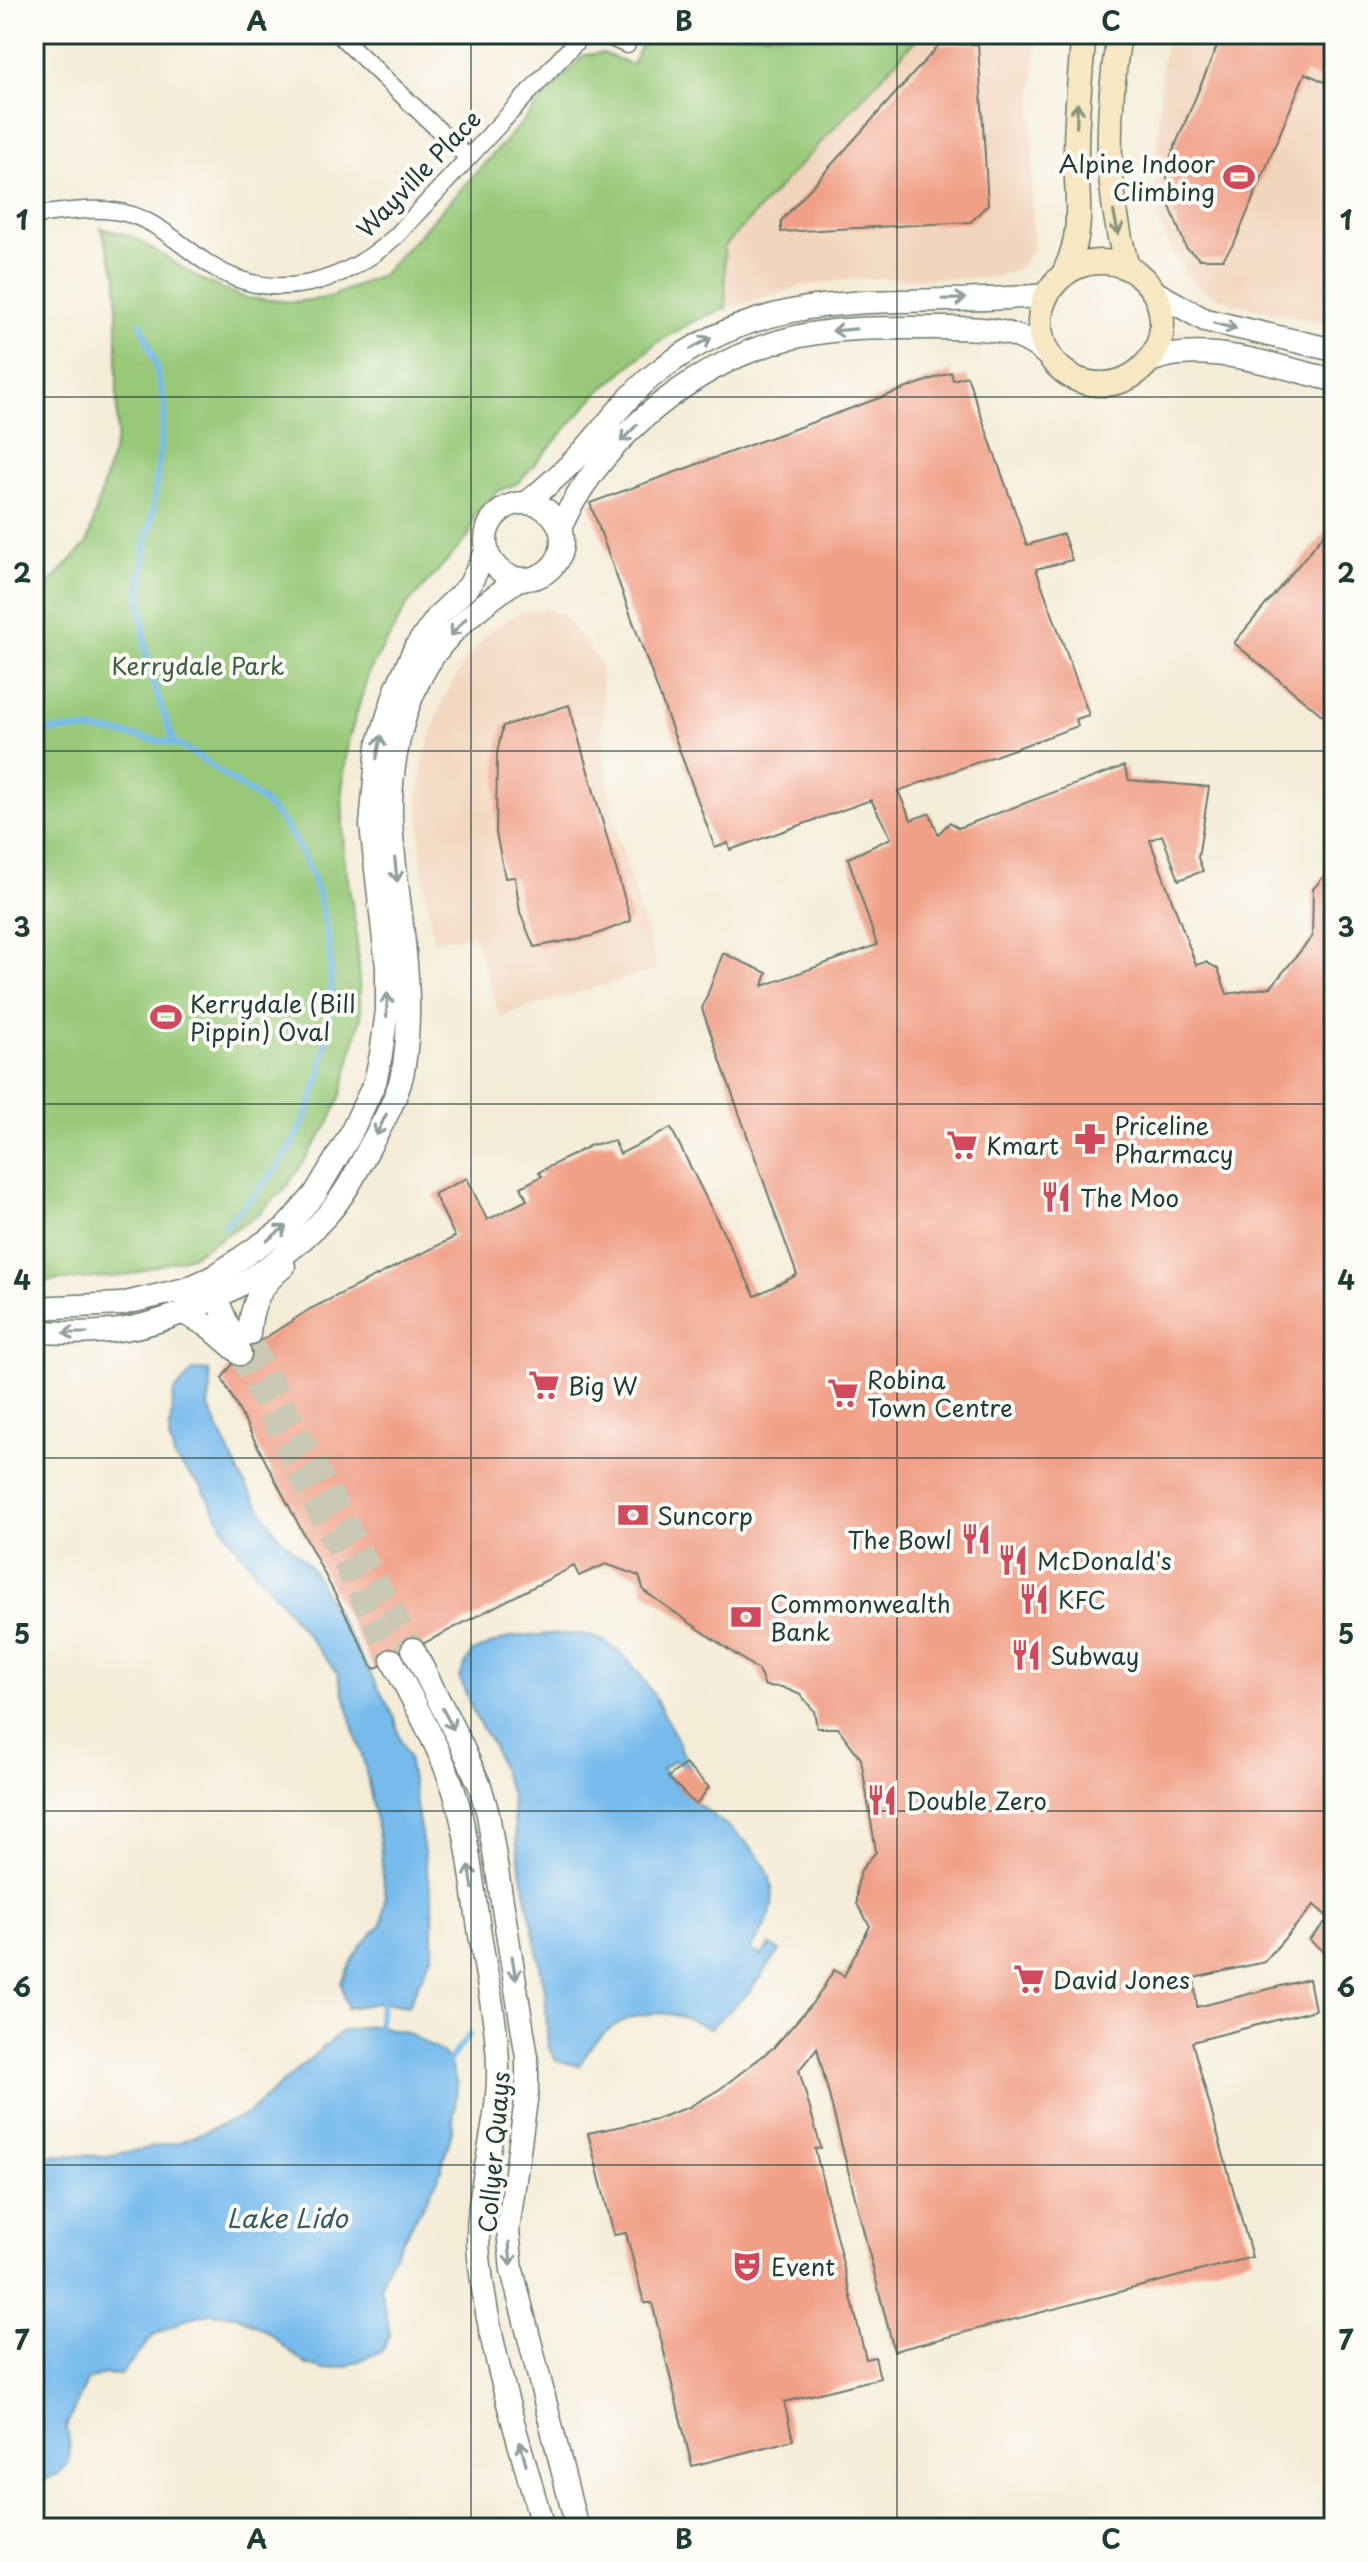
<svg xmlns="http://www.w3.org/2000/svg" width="1368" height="2562" font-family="'Playpen Sans',sans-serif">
	<rect width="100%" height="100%" fill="#fdfcf7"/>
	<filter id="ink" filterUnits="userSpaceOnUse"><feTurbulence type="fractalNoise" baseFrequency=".0125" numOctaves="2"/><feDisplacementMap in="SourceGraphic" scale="16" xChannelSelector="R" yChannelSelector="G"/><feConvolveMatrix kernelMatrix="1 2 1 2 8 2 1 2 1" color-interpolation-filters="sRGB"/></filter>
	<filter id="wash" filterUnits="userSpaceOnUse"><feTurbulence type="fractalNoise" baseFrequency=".006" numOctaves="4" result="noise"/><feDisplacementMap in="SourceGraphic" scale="32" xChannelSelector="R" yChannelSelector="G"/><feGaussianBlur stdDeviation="1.8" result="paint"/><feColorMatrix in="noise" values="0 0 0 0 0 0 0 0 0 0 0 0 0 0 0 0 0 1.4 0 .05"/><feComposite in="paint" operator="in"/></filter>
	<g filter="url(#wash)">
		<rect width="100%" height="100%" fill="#f4ecd7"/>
		<!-- built -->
		<g fill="#f2d5bd">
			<path d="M921 34H1037L1033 97V249L1022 265 1009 273 988 278 853 279 802 286 726 308 724 248Z"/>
			<path d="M1167 34H1334V325L1236 304 1213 295 1196 286 1176 259 1161 228 1155 191 1161 69Z"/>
			<path d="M546 609 566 618 600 664 606 760 613 816 657 969 500 1016 474 936 433 940 422 870 418 797 425 754 443 699 465 660 490 631 518 613Z"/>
		</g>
		<!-- green -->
		<path fill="#98c978" stroke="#5c8356" stroke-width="2" d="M646 34H921L724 247 726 308 694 321 655 344 596 395 518 483 496 492 474 517 469 536 408 604 369 672 348 742 342 791 344 856 356 929 361 1016 342 1092 330 1122 286 1188 255 1217 191 1256 124 1276 34 1282V601L87 543 117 437V277L101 228 132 236 202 280 245 298 293 302 328 298 383 274 584 55 603 53 632 65Z"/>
		<!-- water -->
		<g fill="#77bbed" stroke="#4b7c90" stroke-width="2">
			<path d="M194 1370 209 1371 211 1388 208 1406 243 1481 277 1534 310 1566 395 1718 399 1737 408 1757 433 1907V1953L408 2006 382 2002 347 2008 341 1982 360 1947 382 1924 385 1897 380 1842 365 1766 338 1674 230 1539 202 1487 175 1459 169 1438 174 1392Z"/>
			<path d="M551 1634C563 1634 577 1633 589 1636 640 1647 672 1731 692 1772L674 1760 662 1769C693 1816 786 1841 771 1910 769 1923 758 1937 751 1949L761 1956 770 1945 780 1951 747 1994 709 2029C658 1999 607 2013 579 2066L556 2060 548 2047 545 1990 519 1859 511 1795 493 1746 475 1716 459 1677 472 1652 511 1637Z"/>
			<path d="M378 2026 407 2033 442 2053 452 2068 457 2086 452 2131 438 2179 389 2263 380 2287 390 2335 382 2351 347 2366 324 2370 305 2364 266 2331 236 2315 209 2313 185 2319 153 2336 120 2375 104 2374 87 2381 66 2426C74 2457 72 2477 34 2481V2155L106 2156 180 2142 247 2114 341 2032 362 2027Z"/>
		</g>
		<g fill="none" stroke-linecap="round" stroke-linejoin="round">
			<!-- stream -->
			<g stroke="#77bbed" stroke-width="6">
				<path d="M141 323 155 362 165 406 153 512 146 543 140 594 148 669 175 745"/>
				<path d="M34 732C74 727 109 730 148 739 158 741 169 742 178 745 194 752 210 765 224 775 242 787 263 799 277 816 323 871 337 952 329 1022 324 1068 310 1121 283 1159 266 1184 244 1206 223 1227"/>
				<path d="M378 2026 382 2002"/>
				<path d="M448 2062 469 2035"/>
			</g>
		</g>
		<g id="blocks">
			<!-- building -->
			<g fill="#f1a088">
				<path d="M1213 34H1334V86L1305 73 1236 240 1223 259H1200L1186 248 1168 201 1167 165 1221 37Z"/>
				<path d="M978 44 988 204 971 222 781 232V221L939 45Z"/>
				<path d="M951 372 953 380 967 376 1027 545 1063 534 1072 560 1036 569 1089 715 1076 719 1078 726 898 791 911 820 930 813 938 834 950 822 958 828 1124 766 1129 780 1209 787 1198 858 1203 871 1179 880 1162 835 1150 840 1196 965 1206 962 1218 969 1227 994 1271 987 1312 937 1313 889 1334 864V1960L1309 1940 1329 1918 1314 1905 1264 1962 1194 1978 1197 2007 1309 1979 1315 2010 1192 2042 1252 2257 894 2351 817 2048 799 2070 821 2148 815 2149 866 2359 875 2357 880 2378 784 2402 793 2440 692 2466 652 2303H644L626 2233 614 2235 588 2133 656 2119 689 2107 720 2089 774 2047 816 1999 834 1970 844 1976 870 1926 857 1904V1886L861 1870 876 1852 861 1759 838 1728H817L814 1711 801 1695 782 1687 765 1686 758 1670 644 1591 639 1576 606 1564 579 1576 574 1566 374 1669 222 1378 240 1354 310 1309 455 1237 434 1194 467 1178 487 1220 527 1200 521 1187 542 1176 539 1172 591 1145 614 1141 620 1154 671 1128 755 1296 797 1275 702 1009 723 953 767 973 763 986 877 945 848 858 891 838 871 800 730 850 728 843 715 848 590 503Z"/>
				<path d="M1334 522V725L1234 643Z"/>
				<path d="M569 705 631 921 592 936 534 947 520 912 515 877 505 878 496 833 497 753 503 726Z"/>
				<path d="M685 1764 709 1787 696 1805 668 1777Z"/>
			</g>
		</g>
	</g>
	<g filter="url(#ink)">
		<use href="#blocks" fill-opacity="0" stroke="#6a7a6d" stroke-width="2"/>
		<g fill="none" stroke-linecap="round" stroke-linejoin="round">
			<!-- tertiary-tunnel -->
			<g stroke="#c9c9b6" stroke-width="22" stroke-dasharray="22 11" stroke-linecap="butt">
				<path d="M253 1345 413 1649"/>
				<path d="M240 1354 392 1660"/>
			</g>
			<defs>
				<g id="minor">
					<path d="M338 34 467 157"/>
					<path d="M602 34 627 45"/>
					<path d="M34 215C66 212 101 205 132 215 162 225 184 248 210 265 274 306 344 283 396 236L583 34"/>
				</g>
				<g id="tertiary">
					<path d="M1155 292 1205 320 1334 350"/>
					<path d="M1150 361C1160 358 1171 354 1181 354 1231 349 1286 369 1334 380"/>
					<path d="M528 502C548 485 568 468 586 448 608 423 629 394 656 373 778 277 906 310 1046 295"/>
					<circle cx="524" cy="541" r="38"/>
					<path d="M560 528C602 436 701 357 800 336 842 327 885 328 927 328 973 328 1019 324 1052 360"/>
					<path d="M214 1284 216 1297 240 1354"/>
					<path d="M34 1308 121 1304 186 1289 213 1277 285 1228 315 1194 349 1137 375 1082 381 1055 387 1011V967L371 825 378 746 397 687 415 648 439 615 469 586 487 550"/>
					<path d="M182 1312 208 1326 236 1350"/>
					<path d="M34 1332C64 1333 95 1334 125 1329 197 1316 278 1270 327 1215 345 1195 357 1171 369 1148 383 1122 400 1094 404 1065 416 988 398 911 392 835 387 777 400 704 434 655 457 623 487 601 519 579"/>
					<path d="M249 1334C251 1303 260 1286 284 1266"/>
					<path d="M413 1649 461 1744 480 1786 488 1814 527 2057V2093L508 2230 512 2270 577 2528"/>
					<path d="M392 1660C411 1697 433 1735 448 1774 467 1822 471 1877 479 1928 486 1977 499 2028 498 2077 497 2138 473 2197 479 2257 488 2349 519 2439 543 2528"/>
				</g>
				<g id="secondary">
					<path d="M1119 34C1106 116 1105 187 1127 267"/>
					<circle cx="1101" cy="323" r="61"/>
					<path d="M1064 274C1086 228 1076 199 1076 152 1076 113 1080 73 1084 34"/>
				</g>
			</defs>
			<!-- minor casing -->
			<use href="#minor" stroke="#6a7a6d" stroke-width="19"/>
			<!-- tertiary casing -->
			<use href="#tertiary" stroke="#6a7a6d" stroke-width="25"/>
			<!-- secondary casing -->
			<use href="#secondary" stroke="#6a7a6d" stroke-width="27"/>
			<!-- minor -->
			<use href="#minor" stroke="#fff" stroke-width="16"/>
			<!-- tertiary -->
			<use href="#tertiary" stroke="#fff" stroke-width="22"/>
			<!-- secondary -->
			<use href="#secondary" stroke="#f7e8c3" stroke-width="24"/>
		</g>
		<!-- one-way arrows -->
		<defs><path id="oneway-shaft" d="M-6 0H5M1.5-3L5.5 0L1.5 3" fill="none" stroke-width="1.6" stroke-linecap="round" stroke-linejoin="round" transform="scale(2)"/></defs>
		<g stroke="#8b927c">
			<use href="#oneway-shaft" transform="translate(1077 115) rotate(-88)"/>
			<use href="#oneway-shaft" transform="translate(1116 223) rotate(78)"/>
		</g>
		<g stroke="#8f9e9a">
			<use href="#oneway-shaft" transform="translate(954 299) rotate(-1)"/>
			<use href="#oneway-shaft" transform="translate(1225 326) rotate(15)"/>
			<use href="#oneway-shaft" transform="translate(844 330) rotate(175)"/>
			<use href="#oneway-shaft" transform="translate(701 343) rotate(-29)"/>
			<use href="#oneway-shaft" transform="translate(629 433) rotate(134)"/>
			<use href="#oneway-shaft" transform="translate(458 627) rotate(133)"/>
			<use href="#oneway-shaft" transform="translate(379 747) rotate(-79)"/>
			<use href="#oneway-shaft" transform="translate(396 870) rotate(84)"/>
			<use href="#oneway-shaft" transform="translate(387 1005) rotate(-88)"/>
			<use href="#oneway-shaft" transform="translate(381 1125) rotate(116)"/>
			<use href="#oneway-shaft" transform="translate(277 1233) rotate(-37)"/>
			<use href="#oneway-shaft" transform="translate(75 1333) rotate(180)"/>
			<use href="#oneway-shaft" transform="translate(448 1719) rotate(62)"/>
			<use href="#oneway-shaft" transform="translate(471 1877) rotate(-99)"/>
			<use href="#oneway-shaft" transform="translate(514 1968) rotate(81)"/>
			<use href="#oneway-shaft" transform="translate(510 2254) rotate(85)"/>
			<use href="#oneway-shaft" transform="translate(523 2453) rotate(-105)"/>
		</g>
	</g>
	<!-- grid -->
	<path fill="none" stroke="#1f3d34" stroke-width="2" stroke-opacity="0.55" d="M471 34V2528M897 34V2528M34 397H1334M34 751H1334M34 1104H1334M34 1458H1334M34 1811H1334M34 2165H1334"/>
	<!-- icons -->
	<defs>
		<symbol id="stadium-bare" viewBox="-9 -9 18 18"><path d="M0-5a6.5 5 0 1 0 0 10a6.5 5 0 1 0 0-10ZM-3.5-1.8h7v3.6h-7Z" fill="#d1495b" stroke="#fdfcf7" stroke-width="2.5" paint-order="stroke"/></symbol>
		<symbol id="pharmacy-bare" viewBox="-9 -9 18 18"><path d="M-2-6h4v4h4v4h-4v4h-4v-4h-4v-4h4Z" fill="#d1495b" stroke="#fdfcf7" stroke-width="2.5" paint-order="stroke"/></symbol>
		<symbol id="supermarket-bare" viewBox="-9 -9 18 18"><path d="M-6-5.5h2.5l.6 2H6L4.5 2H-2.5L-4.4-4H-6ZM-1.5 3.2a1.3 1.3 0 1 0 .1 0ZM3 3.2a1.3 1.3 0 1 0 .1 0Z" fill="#d1495b" stroke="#fdfcf7" stroke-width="2.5" paint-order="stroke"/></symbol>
		<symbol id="restaurant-bare" viewBox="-9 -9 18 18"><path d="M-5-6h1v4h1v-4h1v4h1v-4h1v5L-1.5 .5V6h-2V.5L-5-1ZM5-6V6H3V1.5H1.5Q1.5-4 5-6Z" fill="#d1495b" stroke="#fdfcf7" stroke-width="2.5" paint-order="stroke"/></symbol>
		<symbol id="bank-bare" viewBox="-9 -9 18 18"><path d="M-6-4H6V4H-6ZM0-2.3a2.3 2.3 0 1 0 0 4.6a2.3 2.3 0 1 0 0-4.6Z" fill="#d1495b" stroke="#fdfcf7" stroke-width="2.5" paint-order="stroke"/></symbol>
		<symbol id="theatre-bare" viewBox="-9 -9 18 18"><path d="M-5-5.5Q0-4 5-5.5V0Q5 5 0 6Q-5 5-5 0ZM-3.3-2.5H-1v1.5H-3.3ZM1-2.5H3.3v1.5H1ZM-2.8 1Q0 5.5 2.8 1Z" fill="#d1495b" stroke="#fdfcf7" stroke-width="2.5" paint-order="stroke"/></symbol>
	</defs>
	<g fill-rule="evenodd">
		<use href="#stadium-bare" x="1217" y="155" width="44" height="44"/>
		<use href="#stadium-bare" x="144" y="995" width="44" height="44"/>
		<use href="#pharmacy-bare" x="1068" y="1117" width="44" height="44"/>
		<use href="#supermarket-bare" x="940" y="1123" width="44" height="44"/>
		<use href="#restaurant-bare" x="1034" y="1175" width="44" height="44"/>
		<use href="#supermarket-bare" x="522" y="1363" width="44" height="44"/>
		<use href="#supermarket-bare" x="821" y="1371" width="44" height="44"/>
		<use href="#bank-bare" x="611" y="1493" width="44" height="44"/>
		<use href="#restaurant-bare" x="954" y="1517" width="44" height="44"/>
		<use href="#restaurant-bare" x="991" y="1538" width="44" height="44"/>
		<use href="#restaurant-bare" x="1012" y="1577" width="44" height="44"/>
		<use href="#bank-bare" x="724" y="1595" width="44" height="44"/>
		<use href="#restaurant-bare" x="1004" y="1633" width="44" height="44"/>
		<use href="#restaurant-bare" x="860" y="1778" width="44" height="44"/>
		<use href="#supermarket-bare" x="1007" y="1957" width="44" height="44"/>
		<use href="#theatre-bare" x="725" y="2244" width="44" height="44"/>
	</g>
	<g text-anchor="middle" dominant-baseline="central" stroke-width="8" stroke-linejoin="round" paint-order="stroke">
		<!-- poi labels -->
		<g font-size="24" fill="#1f3d34" stroke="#fdfcf7" text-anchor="start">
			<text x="1215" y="163" text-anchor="end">Alpine Indoor<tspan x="1215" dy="28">Climbing</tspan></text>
			<text x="190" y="1003">Kerrydale (Bill<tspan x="190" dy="28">Pippin) Oval</tspan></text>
			<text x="1114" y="1125">Priceline<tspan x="1114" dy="28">Pharmacy</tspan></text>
			<text x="986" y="1145">Kmart</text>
			<text x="1080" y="1197">The Moo</text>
			<text x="867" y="1379">Robina<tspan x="867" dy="28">Town Centre</tspan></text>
			<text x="568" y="1385">Big W</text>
			<text x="657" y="1515">Suncorp</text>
			<text x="952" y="1539" text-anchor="end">The Bowl</text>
			<text x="1037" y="1560">McDonald's</text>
			<text x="1058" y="1599">KFC</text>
			<text x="770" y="1603">Commonwealth<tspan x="770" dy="28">Bank</tspan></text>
			<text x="1050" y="1655">Subway</text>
			<text x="906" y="1800">Double Zero</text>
			<text x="1053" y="1979">David Jones</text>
			<text x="771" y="2266">Event</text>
		</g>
		<!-- street labels -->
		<g font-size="24" fill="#1f3d34" stroke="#fdfcf7">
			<text transform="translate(418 173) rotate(-46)">Wayville Place</text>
			<text transform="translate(493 2152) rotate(-85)">Collyer Quays</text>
		</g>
		<!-- park labels -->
		<g font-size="24" fill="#3d6045" stroke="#fdfcf7">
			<text x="198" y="665">Kerrydale Park</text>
		</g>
		<!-- water labels -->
		<g font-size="26" font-style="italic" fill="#355c62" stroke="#fdfcf7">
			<text x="287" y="2217">Lake Lido</text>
		</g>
	</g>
	<!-- margin -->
	<rect width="1368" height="2562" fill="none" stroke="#fdfcf7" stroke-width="88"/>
	<rect x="44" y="44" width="1280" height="2474" fill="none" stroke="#1f3d34" stroke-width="3"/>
	<g font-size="26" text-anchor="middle" font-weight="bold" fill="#1f3d34">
		<text x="257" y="31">A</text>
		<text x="684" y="31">B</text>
		<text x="1111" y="31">C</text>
		<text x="22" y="230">1</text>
		<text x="1346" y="230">1</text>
		<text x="22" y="583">2</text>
		<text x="1346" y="583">2</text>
		<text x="22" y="937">3</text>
		<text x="1346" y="937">3</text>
		<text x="22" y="1290">4</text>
		<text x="1346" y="1290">4</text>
		<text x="22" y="1644">5</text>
		<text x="1346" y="1644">5</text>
		<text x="22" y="1997">6</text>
		<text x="1346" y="1997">6</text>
		<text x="22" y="2350">7</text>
		<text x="1346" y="2350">7</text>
		<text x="257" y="2549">A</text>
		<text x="684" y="2549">B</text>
		<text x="1111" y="2549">C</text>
	</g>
</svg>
